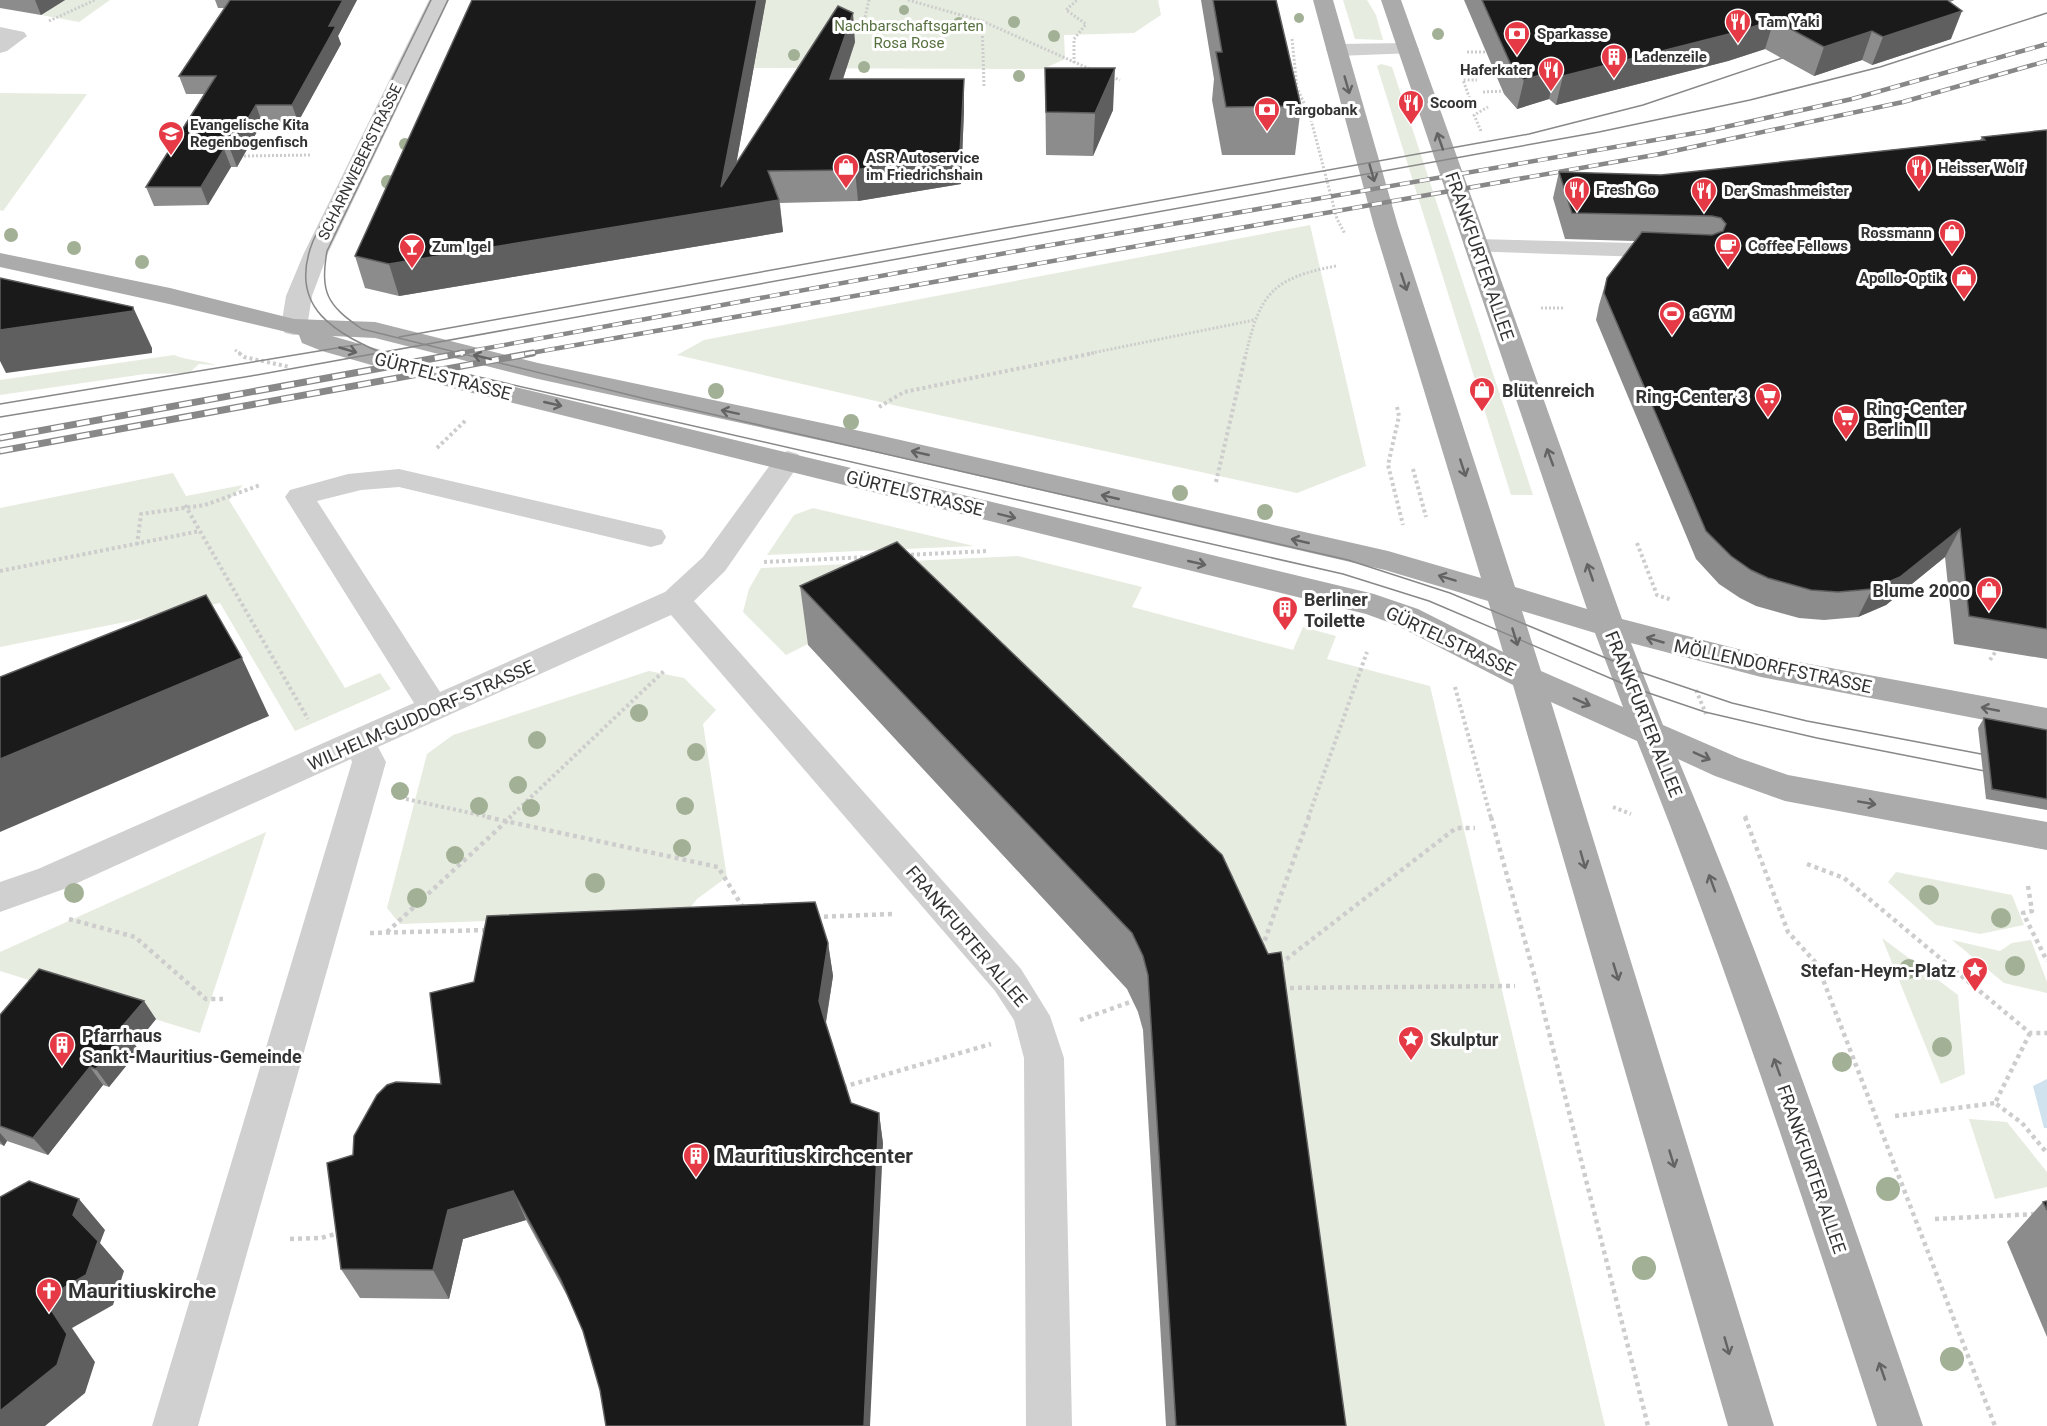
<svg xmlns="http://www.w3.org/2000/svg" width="2047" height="1426" font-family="Roboto,sans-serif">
	<rect width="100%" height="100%" fill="#fff"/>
	<!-- green -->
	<g fill="#e6ecdf">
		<path d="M65 0H110L79 22 41 15Z"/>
		<path d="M766 0H1158L1161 15 1134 33 1064 35 1065 59 1043 69 754 68Z"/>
		<path d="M1343 0H1367L1376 15 1383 40 1355 39Z"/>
		<path d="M1381 64 1392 67 1533 495H1511L1377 66Z"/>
		<path d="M0 93 87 94 3 211 0 210Z"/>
		<path d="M1310 225 1366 466 1297 493 902 407 677 355 704 340Z"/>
		<path d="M174 355C189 361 201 360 216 365L199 364 189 373 145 374 0 395V380Z"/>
		<path d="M173 473 186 496 243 485 229 500 345 688 380 673 391 689 295 731 220 603 0 647V508Z"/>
		<path d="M813 508 974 546 767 555 794 515Z"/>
		<path d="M1018 556 1142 587 1132 607 1293 650 1303 627 1336 636 1327 659 1430 686 1605 1426H1327L1274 1005 902 597 786 655 743 612 749 589 761 568Z"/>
		<path d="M649 671 684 678 716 710 703 724 727 877 697 899 685 914 400 924 387 908 427 754 453 735Z"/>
		<path d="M266 832 200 1033 0 971V952Z"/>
		<path d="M1896 872 2012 895 2024 925 1980 934 1936 925 1888 882Z"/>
		<path d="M1882 938 1958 995 1965 1074 1941 1084Z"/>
		<path d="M1952 940 2000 951 2012 943 2031 940 2047 982V993L2004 983Z"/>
		<path d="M1969 1119 2007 1122 2047 1172V1187L1995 1199Z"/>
	</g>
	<!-- water -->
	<path fill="#cfe2ee" d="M2047 1079V1128H2044L2033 1086Z"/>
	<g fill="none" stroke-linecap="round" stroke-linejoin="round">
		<!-- path-far2 -->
		<g stroke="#cdcdcd" stroke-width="3" stroke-dasharray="2 2" stroke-linecap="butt">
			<path d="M908 0 982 21 984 87"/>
			<path d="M49 21 95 0"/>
			<path d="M864 21 869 0"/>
			<path d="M982 21 1090 69"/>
			<path d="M1292 39 1297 88 1310 116 1337 219 1345 234"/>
			<path d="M1467 52H1485"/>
			<path d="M1074 63V39L1086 24 1066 10 1077 0"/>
			<path d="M1112 77 1120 80"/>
			<path d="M1483 92 1506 91"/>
			<path d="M1471 102 1463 80H1477"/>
			<path d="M1481 131 1474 115 1488 107"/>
			<path d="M244 156 312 155"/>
			<path d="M1541 308H1565"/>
			<path d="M235 350 241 354"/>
			<path d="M1087 354 1254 320"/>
			<path d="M1246 354C1260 293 1273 278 1336 266"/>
		</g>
		<!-- path-far1 -->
		<g stroke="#cdcdcd" stroke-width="4" stroke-dasharray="3 3" stroke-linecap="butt">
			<path d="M239 353 244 357 290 367"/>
			<path d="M879 407 904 392 1094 353"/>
			<path d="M1397 407 1399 416 1388 465 1403 525"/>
			<path d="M437 448 466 420"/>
			<path d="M1413 469 1426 517"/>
			<path d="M1216 482 1246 353"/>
			<path d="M185 505 308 719"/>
			<path d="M1637 543 1657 595 1672 600"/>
			<path d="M137 545 141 514 205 505 260 485"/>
			<path d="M905 555 988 551"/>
			<path d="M764 562 868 557"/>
			<path d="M0 571 200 531"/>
			<path d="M1990 660 1996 651"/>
			<path d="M1455 687 1491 818"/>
			<path d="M1696 690 1706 714"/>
			<path d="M406 799 494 818"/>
			<path d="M1613 807 1631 814"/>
			<path d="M1745 816 1746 818"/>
			<path d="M509 818 664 671"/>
			<path d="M1308 818 1367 652"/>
		</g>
		<!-- path -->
		<g stroke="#cdcdcd" stroke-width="4.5" stroke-dasharray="4 4" stroke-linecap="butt">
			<path d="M487 817 718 867 744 909"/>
			<path d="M1491 817 1537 985 1648 1426"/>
			<path d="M1745 817 1788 932 1817 964 1995 1426"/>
			<path d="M1807 864 1844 878 2030 1033H2047"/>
			<path d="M2028 886 2032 911 2023 913 2047 961"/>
			<path d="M816 917 892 914"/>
			<path d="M69 919 135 937 206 999H223"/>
			<path d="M387 932 511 817"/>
			<path d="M370 933 487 930"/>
			<path d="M1262 948 1309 817"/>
			<path d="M1280 964 1456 828H1475"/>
			<path d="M1282 988 1515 986"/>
			<path d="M1080 1020 1133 1001"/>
			<path d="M2030 1033 1995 1103 2022 1123 2047 1153"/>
			<path d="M843 1087 991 1044"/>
			<path d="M1895 1116 1995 1103"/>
			<path d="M1935 1219 2036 1214"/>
			<path d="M290 1239 321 1238 339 1233"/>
		</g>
		<!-- minor -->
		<g fill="#d0d0d0" fill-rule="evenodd">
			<path d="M429 0H449L328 253 312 296 307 327 303 333 294 335 285 333 281 327 286 296 304 253Z"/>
			<path d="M0 27 24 32 27 36 7 51 0 53Z"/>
			<path d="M1408 43 1415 45 1419 49 1415 53 1337 56 1330 54 1326 50 1330 46 1337 44Z"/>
			<path d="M1476 239 1672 244 1681 246 1684 251 1681 256 1672 258 1467 251 1464 246 1467 241Z"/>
			<path d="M788 451 798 454 802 460 725 571 694 601 1021 969 1050 1016 1064 1058 1072 1426H1026L1024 1058 1014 1020 995 991 671 615 378 747 386 762 198 1426H152L352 762 351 759 64 889 0 912V882L38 869 414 703 285 497 290 490 348 474 399 469 662 530 666 537 662 544 651 547 399 487 361 490 317 501 440 692 665 592 703 557 778 454Z"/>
		</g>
		<!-- major -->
		<path fill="#ababab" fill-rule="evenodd" d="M1313 0H1333L1398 226 1515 587 1587 609 1381 0H1401L1622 619 1761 655 2047 708V732L1761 677 1631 643 1663 725 1739 758 1788 775 2047 822V850L1785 801 1715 776 1678 759C1770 977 1846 1202 1923 1426H1877C1802 1196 1727 965 1637 741L1551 702 1774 1426H1728L1513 685 1396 625 1366 614 460 390 322 351 302 343 299 335 169 304 0 267V253L170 288 294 319 375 322 538 363 874 434 1388 551 1481 578 1374 226ZM332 336 375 338 538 379 874 452 1385 570 1488 601 1503 652 1418 609 1374 594 478 378ZM1522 611 1595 633 1623 707 1541 671Z"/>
		<!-- tram -->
		<g stroke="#888" stroke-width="1.5">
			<path d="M431 0 313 241C286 309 337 334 391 357L1343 574 1429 601 1631 687 1705 712 1817 738 2000 774"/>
			<path d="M448 0 327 251C320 293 327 305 362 329L650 400 1348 560 1450 593 1637 671 1732 703 1807 721 1997 757"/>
			<path d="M1933 6 1953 0"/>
			<path d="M399 337 1529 134 1643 105 1797 53"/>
			<path d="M0 404 361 344"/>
			<path d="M0 417 251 376 1599 132 1750 100 1880 67 2047 13"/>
		</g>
		<defs>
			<g id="rail-far1">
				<path d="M455 354 1028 249 1707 131 1852 99 2047 44"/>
				<path d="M525 354 1660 154 1903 102 2047 61"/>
			</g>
			<g id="rail">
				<path d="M0 438 463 353"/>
				<path d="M0 451 533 353"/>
			</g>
		</defs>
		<!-- rail-far1 casing -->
		<use href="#rail-far1" stroke="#888" stroke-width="4.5"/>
		<!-- rail casing -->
		<use href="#rail" stroke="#888" stroke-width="7"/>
		<!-- rail-far1 -->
		<use href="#rail-far1" stroke="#fff" stroke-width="3" stroke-dasharray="10" stroke-linecap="butt"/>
		<!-- rail -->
		<use href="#rail" stroke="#fff" stroke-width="4.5" stroke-dasharray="13" stroke-linecap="butt"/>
	</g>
	<!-- trees -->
	<g fill="#a2b095">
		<circle cx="904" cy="10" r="5"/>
		<circle cx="1299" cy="18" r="5"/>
		<circle cx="1014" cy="22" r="6"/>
		<circle cx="959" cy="23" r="6"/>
		<circle cx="1438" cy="34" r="6"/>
		<circle cx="1054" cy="36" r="6"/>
		<circle cx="794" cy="55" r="6"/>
		<circle cx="864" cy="67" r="6"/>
		<circle cx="1019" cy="76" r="6"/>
		<circle cx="405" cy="144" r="6"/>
		<circle cx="388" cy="182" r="7"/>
		<circle cx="11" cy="235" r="7"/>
		<circle cx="74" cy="248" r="7"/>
		<circle cx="142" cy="262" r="7"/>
		<circle cx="716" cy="391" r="8"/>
		<circle cx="851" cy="422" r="8"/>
		<circle cx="1180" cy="493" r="8"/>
		<circle cx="1265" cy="512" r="8"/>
		<circle cx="639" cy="713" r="9"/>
		<circle cx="537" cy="740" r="9"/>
		<circle cx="696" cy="752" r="9"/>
		<circle cx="518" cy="785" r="9"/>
		<circle cx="400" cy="791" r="9"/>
		<circle cx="479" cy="806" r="9"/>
		<circle cx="685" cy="806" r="9"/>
		<circle cx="531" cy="808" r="9"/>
		<circle cx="682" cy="848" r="9"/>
		<circle cx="455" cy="855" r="9"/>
		<circle cx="595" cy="883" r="10"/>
		<circle cx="74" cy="893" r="10"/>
		<circle cx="1929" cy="895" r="10"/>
		<circle cx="417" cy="898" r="10"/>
		<circle cx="2001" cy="918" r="10"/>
		<circle cx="2015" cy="966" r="10"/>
		<circle cx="1909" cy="969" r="10"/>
		<circle cx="1942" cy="1047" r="10"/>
		<circle cx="1842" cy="1062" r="10"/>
		<circle cx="1888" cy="1189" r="12"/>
		<circle cx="1644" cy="1268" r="12"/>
		<circle cx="1952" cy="1359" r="12"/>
	</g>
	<!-- wall -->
	<g fill="#8c8c8c">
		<path d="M0 0H65L41 15 0 8Z"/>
		<path d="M215 0H357L338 36 341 44 298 122 262 123 237 167H231L208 205 154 206 146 187 204 94H186L179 76 225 8H218Z"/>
		<path d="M766 0 736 164 855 42 843 79H964V110L961 184 858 201 780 203 783 232 399 296 365 288 355 256Z"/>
		<path d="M1201 0H1276L1301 106 1295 155H1222L1212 100 1214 79Z"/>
		<path d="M1464 0H1947L1951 39 1872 65 1862 60 1814 76 1765 49 1728 61 1556 105 1549 99 1517 109 1504 94Z"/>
		<path d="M1045 68 1113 110 1093 156 1046 155Z"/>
		<path d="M2047 130V659L1954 644 1945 557 1886 605 1858 617 1824 620 1799 618 1756 606 1740 598 1719 584 1696 559 1596 320 1599 305 1607 278 1635 241 1565 239 1553 198 1559 172 1661 175 1980 140 1982 137Z"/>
		<path d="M800 586 1222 855 1346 1426H1166L1143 1030 1138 1012 1127 989 808 645Z"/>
		<path d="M1984 718 2047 730V810L1986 799 1978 728Z"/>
		<path d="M828 943 833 976 826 1023 851 1103 879 1113 883 1144 600 1390 583 1331 571 1303 526 1220 463 1239 449 1299 360 1298 341 1269 353 1155 441 1084Z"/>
		<path d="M0 1015 156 1019 135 1045 139 1050 109 1087 103 1085 48 1155 7 1141 4 1146 0 1144Z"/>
		<path d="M2047 1201V1337L2007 1242 2043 1202Z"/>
	</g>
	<!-- shaded-wall -->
	<g fill="#5f5f5f">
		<path d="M35 0H65L41 15Z"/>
		<path d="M343 0H357L338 36 341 44 298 122 292 105 329 26Z"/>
		<path d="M757 0H766L728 209 779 200 783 232 399 296 389 264 721 187Z"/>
		<path d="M1962 11 1951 39 1872 65 1883 37Z"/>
		<path d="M853 13 855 42 833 109 830 79Z"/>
		<path d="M1774 20 1765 49 1728 61 1556 105 1563 76Z"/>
		<path d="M1872 31 1862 60 1814 76 1824 47Z"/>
		<path d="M1115 68 1113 110 1093 156 1095 113Z"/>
		<path d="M1555 70 1549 99 1517 109 1524 80Z"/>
		<path d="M964 79V110L961 184 858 201 855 170Z"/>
		<path d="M256 105 262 123 237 167 230 149Z"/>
		<path d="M224 149 231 167 208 205 201 187Z"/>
		<path d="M133 307 152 348V353L6 373 0 361V330Z"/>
		<path d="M1960 529 1945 557 1886 605 1858 617 1872 589Z"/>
		<path d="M242 658 269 716 0 832V759Z"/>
		<path d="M828 943 833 976 824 1033 819 1001Z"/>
		<path d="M144 1001 156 1019 135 1045 139 1050 109 1087 96 1069 120 1029Z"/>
		<path d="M90 1067 103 1085 48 1155 33 1138Z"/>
		<path d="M879 1113 883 1144 870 1426H864Z"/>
		<path d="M0 1133 7 1141 4 1146 0 1141Z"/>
		<path d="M513 1191 526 1220 463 1239 449 1299 433 1270 448 1210Z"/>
		<path d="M79 1199 105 1230 100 1243 124 1271 113 1305 72 1328 95 1362 85 1393 45 1426H0V1411L44 1299Z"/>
	</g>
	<!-- building -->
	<g fill="#1a1a1a" stroke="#5f5f5f" stroke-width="1.5">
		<path d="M230 0H343L329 26H336L292 105H256L230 149H224L201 187H146L216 76H179Z"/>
		<path d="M472 0H757L721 187 838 6 853 13 830 79H964L960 153 855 170 768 171 779 200 389 264 355 256Z"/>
		<path d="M1213 0H1276L1301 106 1226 107 1216 52H1222Z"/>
		<path d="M1482 0H1947L1962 11 1883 37 1872 31 1824 47 1774 20 1737 32 1563 76 1555 70 1524 80 1511 65Z"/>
		<path d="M1045 68H1115L1095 113 1046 112Z"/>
		<path d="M2047 130V629L1969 616 1960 529 1900 577 1872 589 1838 592 1811 590 1768 578 1751 570 1731 556 1706 531 1604 293 1607 278 1642 232 1712 235 1723 231 1726 224 1721 218 1712 216 1572 213 1559 172 1661 175 1985 140 1982 137Z"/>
		<path d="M0 278 133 307V311L0 330Z"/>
		<path d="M897 542 1222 855 1268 954 1281 952 1346 1426H1176L1148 975 1143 956 1132 933 800 586Z"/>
		<path d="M206 595 242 658 0 759V677Z"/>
		<path d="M1984 718 2047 730V799L1992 789Z"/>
		<path d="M815 902 828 943 819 1001 823 1015 851 1103 879 1113 864 1426H606L600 1390 583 1331 561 1280 513 1191 448 1210 433 1270 341 1269 327 1163 353 1155 354 1136 377 1095 387 1085 396 1082 441 1084 430 993 474 982 487 916Z"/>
		<path d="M39 969 144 1001 120 1029 126 1032 96 1069 90 1067 33 1138 0 1126V1015Z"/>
		<path d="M29 1181 79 1199 73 1215 98 1241 86 1275 44 1299 67 1334 57 1365 0 1411V1197Z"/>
		<path d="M2047 1201V1210L2043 1202Z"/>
	</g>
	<!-- one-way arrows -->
	<defs><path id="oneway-shaft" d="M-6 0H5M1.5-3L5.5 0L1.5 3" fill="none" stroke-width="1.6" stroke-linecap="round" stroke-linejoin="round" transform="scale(1.5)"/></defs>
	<g stroke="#636363">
		<use href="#oneway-shaft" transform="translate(1347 85) rotate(74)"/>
		<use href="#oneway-shaft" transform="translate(1440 141) rotate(-109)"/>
		<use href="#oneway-shaft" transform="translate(1372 173) rotate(74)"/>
		<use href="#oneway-shaft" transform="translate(1404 282) rotate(72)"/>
		<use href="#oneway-shaft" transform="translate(348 350) rotate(16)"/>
		<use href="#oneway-shaft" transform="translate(482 357) rotate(-166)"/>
		<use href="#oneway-shaft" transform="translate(553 404) rotate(13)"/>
		<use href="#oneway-shaft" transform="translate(730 412) rotate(-168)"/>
		<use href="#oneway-shaft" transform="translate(920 453) rotate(-167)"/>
		<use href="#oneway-shaft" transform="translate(1550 457) rotate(-110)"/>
		<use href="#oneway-shaft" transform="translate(1463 468) rotate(72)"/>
		<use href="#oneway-shaft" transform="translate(1110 497) rotate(-167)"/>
		<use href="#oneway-shaft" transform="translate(1007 516) rotate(14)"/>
		<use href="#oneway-shaft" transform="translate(1300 541) rotate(-167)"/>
		<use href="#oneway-shaft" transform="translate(1197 563) rotate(13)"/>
		<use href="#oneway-shaft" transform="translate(1590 572) rotate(-109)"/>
		<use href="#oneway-shaft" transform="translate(1447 578) rotate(-163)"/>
		<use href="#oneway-shaft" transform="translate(1515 637) rotate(73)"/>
		<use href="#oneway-shaft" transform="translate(1655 640) rotate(-164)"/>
		<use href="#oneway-shaft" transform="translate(1582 702) rotate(24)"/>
		<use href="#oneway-shaft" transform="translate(1990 709) rotate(-169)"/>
		<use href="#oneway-shaft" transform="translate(1702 756) rotate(24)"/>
		<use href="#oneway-shaft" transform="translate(1867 803) rotate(10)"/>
		<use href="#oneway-shaft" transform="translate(1583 860) rotate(74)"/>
		<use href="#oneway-shaft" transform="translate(1712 883) rotate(-110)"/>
		<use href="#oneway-shaft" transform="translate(1616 972) rotate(73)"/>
		<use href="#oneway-shaft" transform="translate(1777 1067) rotate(-110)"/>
		<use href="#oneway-shaft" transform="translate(1672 1159) rotate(73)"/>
		<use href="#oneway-shaft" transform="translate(1727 1346) rotate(74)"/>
		<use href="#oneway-shaft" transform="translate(1882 1371) rotate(-109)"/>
	</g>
	<!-- icons -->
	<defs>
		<symbol id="restaurant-pin" viewBox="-11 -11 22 30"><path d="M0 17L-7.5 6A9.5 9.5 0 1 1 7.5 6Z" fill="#e63946" stroke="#fff"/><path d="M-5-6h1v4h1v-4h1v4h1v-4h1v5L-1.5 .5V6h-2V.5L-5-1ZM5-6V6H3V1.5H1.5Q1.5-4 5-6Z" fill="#fff"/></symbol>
		<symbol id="bank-pin" viewBox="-11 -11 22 30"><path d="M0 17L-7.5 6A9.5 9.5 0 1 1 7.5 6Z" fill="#e63946" stroke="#fff"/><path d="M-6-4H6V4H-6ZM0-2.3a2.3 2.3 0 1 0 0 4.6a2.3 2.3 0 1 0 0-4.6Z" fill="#fff"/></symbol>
		<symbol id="building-pin" viewBox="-11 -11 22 30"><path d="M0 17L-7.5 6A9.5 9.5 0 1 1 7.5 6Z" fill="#e63946" stroke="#fff"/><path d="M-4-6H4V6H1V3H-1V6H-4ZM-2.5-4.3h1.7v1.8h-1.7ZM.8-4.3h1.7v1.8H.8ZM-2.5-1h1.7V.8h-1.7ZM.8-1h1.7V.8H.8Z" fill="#fff"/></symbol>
		<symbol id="school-pin" viewBox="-11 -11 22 30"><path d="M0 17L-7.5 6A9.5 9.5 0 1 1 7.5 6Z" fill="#e63946" stroke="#fff"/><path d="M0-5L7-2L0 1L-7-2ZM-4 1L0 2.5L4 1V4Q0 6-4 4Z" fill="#fff"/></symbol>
		<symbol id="shop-pin" viewBox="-11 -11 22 30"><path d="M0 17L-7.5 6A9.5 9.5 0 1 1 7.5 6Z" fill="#e63946" stroke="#fff"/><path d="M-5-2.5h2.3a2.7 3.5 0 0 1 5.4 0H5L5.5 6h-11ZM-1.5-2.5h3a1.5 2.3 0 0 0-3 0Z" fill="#fff"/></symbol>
		<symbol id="cafe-pin" viewBox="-11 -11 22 30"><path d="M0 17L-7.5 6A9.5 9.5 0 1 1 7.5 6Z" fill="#e63946" stroke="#fff"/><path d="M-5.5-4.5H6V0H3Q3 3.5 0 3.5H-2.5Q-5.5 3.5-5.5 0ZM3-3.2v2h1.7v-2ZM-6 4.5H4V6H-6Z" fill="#fff"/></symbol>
		<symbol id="bar-pin" viewBox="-11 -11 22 30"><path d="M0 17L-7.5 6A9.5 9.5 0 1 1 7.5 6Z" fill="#e63946" stroke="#fff"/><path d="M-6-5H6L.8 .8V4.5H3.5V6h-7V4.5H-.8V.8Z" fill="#fff"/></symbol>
		<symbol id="stadium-pin" viewBox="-11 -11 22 30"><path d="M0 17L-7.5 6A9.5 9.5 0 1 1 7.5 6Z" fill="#e63946" stroke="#fff"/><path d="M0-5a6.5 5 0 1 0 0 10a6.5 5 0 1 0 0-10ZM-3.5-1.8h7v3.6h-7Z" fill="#fff"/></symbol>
		<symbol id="supermarket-pin" viewBox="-11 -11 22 30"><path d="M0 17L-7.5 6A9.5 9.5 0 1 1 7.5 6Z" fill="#e63946" stroke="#fff"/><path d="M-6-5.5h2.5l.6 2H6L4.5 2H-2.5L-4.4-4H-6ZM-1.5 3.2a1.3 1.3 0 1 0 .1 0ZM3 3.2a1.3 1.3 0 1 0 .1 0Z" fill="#fff"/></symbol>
		<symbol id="sight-pin" viewBox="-11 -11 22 30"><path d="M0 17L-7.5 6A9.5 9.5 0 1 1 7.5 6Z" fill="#e63946" stroke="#fff"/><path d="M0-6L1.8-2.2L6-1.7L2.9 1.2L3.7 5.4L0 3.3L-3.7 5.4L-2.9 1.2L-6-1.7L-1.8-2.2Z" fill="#fff"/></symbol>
		<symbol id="church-pin" viewBox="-11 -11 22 30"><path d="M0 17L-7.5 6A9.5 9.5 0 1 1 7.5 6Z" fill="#e63946" stroke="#fff"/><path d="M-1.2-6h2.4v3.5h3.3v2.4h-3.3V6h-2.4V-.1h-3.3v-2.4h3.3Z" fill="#fff"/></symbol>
	</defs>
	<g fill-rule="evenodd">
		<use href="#restaurant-pin" x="1723" y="7" width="30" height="40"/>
		<use href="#bank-pin" x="1502" y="19" width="30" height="40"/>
		<use href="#building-pin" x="1599" y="42" width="30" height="40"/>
		<use href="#restaurant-pin" x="1536" y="55" width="30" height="40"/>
		<use href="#restaurant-pin" x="1396" y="88" width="30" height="40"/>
		<use href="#bank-pin" x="1252" y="95" width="30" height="40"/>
		<use href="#school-pin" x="156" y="119" width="30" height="40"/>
		<use href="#shop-pin" x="831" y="152" width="30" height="40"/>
		<use href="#restaurant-pin" x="1904" y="153" width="30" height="40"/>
		<use href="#restaurant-pin" x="1562" y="175" width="30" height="40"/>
		<use href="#restaurant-pin" x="1689" y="176" width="30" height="40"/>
		<use href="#shop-pin" x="1937" y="218" width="30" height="40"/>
		<use href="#cafe-pin" x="1713" y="231" width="30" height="40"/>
		<use href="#bar-pin" x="397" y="232" width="30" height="40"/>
		<use href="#shop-pin" x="1949" y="263" width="30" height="40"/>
		<use href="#stadium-pin" x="1657" y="299" width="30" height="40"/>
		<use href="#shop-pin" x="1467" y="375" width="30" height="40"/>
		<use href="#supermarket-pin" x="1753" y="381" width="30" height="40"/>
		<use href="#supermarket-pin" x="1831" y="403" width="30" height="40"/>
		<use href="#shop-pin" x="1974" y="575" width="30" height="40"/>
		<use href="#building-pin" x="1270" y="594" width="30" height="40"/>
		<use href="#sight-pin" x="1960" y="955" width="30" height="40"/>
		<use href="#sight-pin" x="1396" y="1024" width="30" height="40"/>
		<use href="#building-pin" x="47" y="1030" width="30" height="40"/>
		<use href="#building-pin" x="681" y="1141" width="30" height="40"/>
		<use href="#church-pin" x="34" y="1276" width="30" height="40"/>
	</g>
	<g text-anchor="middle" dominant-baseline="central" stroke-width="6" stroke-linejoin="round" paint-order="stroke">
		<!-- far-poi labels -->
		<g font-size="15" font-weight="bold" fill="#333" stroke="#fff" text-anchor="start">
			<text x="1758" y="22">Tam Yaki</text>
			<text x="1537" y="34">Sparkasse</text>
			<text x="1634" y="57">Ladenzeile</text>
			<text x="1532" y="70" text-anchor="end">Haferkater</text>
			<text x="1430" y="103">Scoom</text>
			<text x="1286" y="110">Targobank</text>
			<text x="190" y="125">Evangelische Kita<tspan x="190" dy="17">Regenbogenfisch</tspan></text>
			<text x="866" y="158">ASR Autoservice<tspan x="866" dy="17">im Friedrichshain</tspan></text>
			<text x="1938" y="168">Heisser Wolf</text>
			<text x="1596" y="190">Fresh Go</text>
			<text x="1724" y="191">Der Smashmeister</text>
			<text x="1932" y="233" text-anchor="end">Rossmann</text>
			<text x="1748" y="246">Coffee Fellows</text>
			<text x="432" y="247">Zum Igel</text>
			<text x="1944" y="278" text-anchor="end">Apollo-Optik</text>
			<text x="1692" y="314">aGYM</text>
		</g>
		<!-- far-park labels -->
		<g font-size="15" fill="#56703f" stroke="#fff">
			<text x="909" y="26">Nachbarschaftsgarten<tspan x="909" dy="17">Rosa Rose</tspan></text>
		</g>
		<!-- far-street labels -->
		<g font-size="15" fill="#333" stroke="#fff">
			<text transform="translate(360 162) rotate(-64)">SCHARNWEBERSTRASSE</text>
		</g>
		<!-- street labels -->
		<g font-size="18" fill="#333" stroke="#fff">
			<text transform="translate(1480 256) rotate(71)">FRANKFURTER ALLEE</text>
			<text transform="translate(443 376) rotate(15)">GÜRTELSTRASSE</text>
			<text transform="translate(915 493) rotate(14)">GÜRTELSTRASSE</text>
			<text transform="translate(1451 641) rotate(25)">GÜRTELSTRASSE</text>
			<text transform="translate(1773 666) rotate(12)">MÖLLENDORFFSTRASSE</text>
			<text transform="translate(1644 714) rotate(68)">FRANKFURTER ALLEE</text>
			<text transform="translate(421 715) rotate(-24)">WILHELM-GUDDORF-STRASSE</text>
			<text transform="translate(967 936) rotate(50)">FRANKFURTER ALLEE</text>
			<text transform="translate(1812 1169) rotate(71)">FRANKFURTER ALLEE</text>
		</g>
		<!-- poi labels -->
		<g font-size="18" font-weight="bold" fill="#333" stroke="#fff" text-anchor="start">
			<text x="1502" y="390">Blütenreich</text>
			<text x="1748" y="396" text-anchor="end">Ring-Center 3</text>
			<text x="1866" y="408">Ring-Center<tspan x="1866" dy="21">Berlin II</tspan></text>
			<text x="1970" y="590" text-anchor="end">Blume 2000</text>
			<text x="1304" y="599">Berliner<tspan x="1304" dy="21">Toilette</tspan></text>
			<text x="1956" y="970" text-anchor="end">Stefan-Heym-Platz</text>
			<text x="82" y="1035">Pfarrhaus<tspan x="82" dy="21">Sankt-Mauritius-Gemeinde</tspan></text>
			<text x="1430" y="1039">Skulptur</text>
		</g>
		<!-- near-poi labels -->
		<g font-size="21" font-weight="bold" fill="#333" stroke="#fff" text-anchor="start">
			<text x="716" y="1156">Mauritiuskirchcenter</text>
			<text x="68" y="1291">Mauritiuskirche</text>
		</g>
	</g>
</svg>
